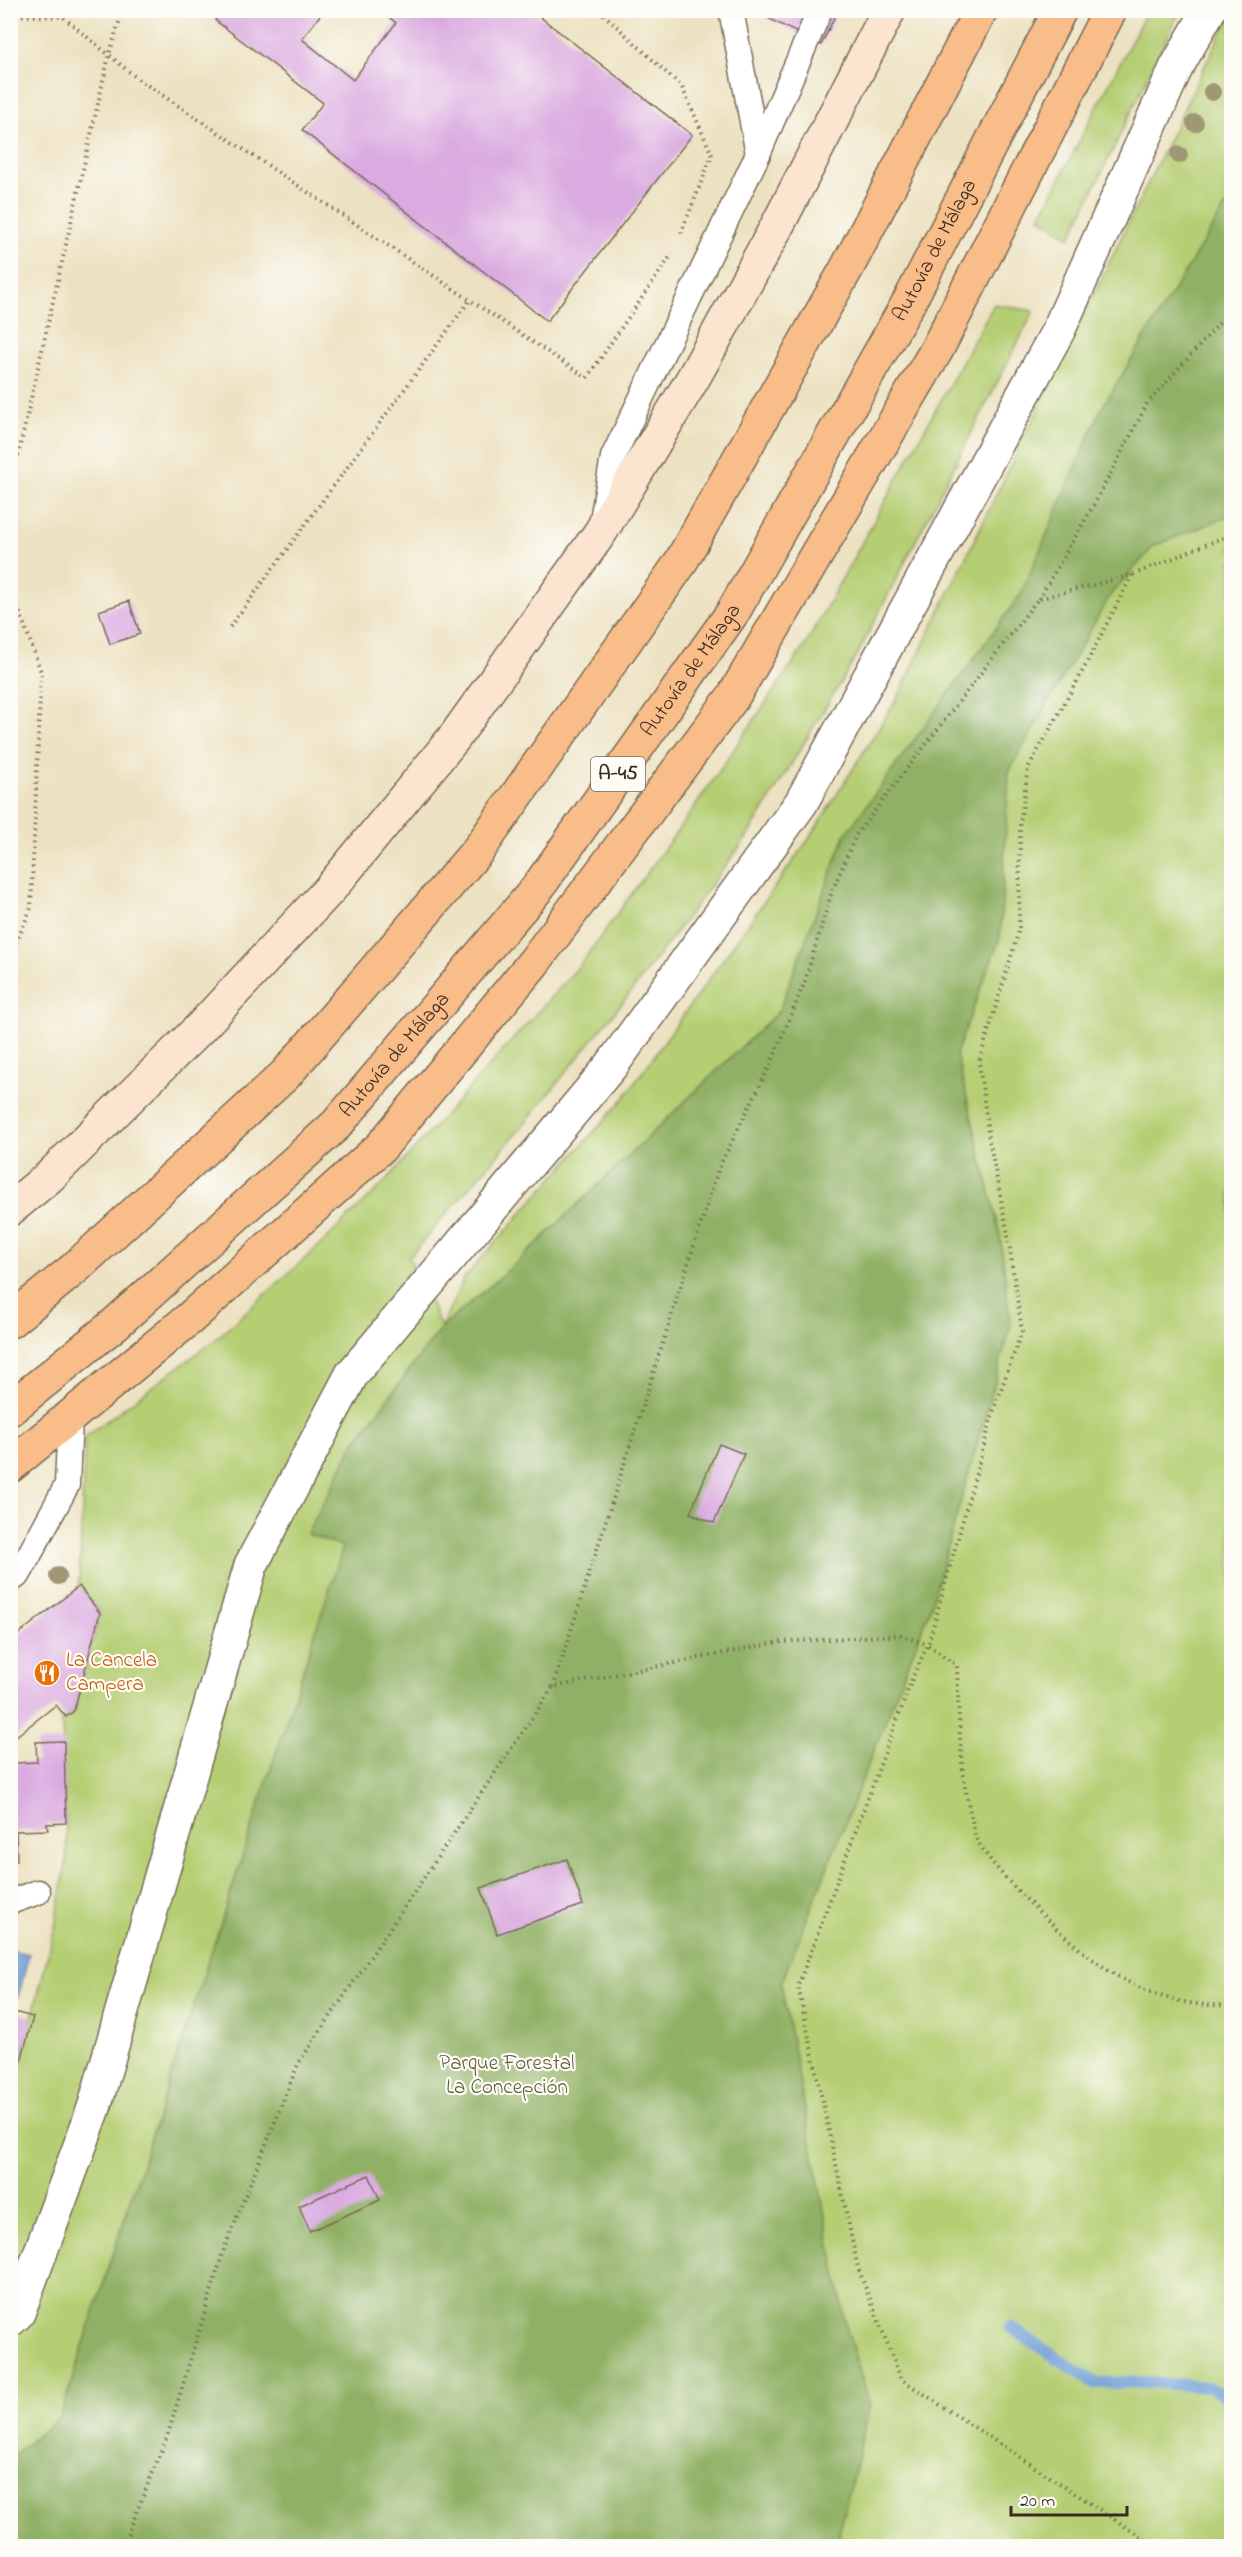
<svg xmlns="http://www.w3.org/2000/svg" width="1242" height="2557" font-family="'Indie Flower',sans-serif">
	<rect width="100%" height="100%" fill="#fdfcf7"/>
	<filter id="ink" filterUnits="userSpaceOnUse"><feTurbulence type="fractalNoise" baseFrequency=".0167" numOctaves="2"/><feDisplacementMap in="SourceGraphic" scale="12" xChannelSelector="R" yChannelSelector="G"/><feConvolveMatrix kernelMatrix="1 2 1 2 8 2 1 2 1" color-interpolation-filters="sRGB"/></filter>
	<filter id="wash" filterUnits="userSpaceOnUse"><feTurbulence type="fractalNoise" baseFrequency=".008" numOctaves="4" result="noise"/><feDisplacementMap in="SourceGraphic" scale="24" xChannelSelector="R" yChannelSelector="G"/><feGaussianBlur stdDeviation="1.35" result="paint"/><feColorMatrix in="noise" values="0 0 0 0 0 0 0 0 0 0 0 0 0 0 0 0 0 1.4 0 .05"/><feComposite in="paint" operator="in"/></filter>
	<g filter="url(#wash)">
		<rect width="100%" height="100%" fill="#ece1c0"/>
		<!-- green -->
		<g fill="#b5ce73" stroke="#787c48" stroke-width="1.5" fill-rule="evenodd">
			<path d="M1147 11H1180L1070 238 1040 217Z"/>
			<path d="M1231 12V2546H11V2101L56 1923 67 1858 62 1720 74 1711 100 1613 79 1586 85 1437 215 1340 321 1244 381 1186 580 965 692 811 806 644 994 304 1034 311 855 659 747 837 631 992 520 1129 409 1257 441 1327 464 1278 624 1098 809 839 897 699ZM779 1011 955 1054 999 1229 1010 1325 992 1392 441 1328 518 1262Z"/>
		</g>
		<!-- forest -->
		<path fill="#90b165" stroke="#666e42" stroke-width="1.5" d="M1231 197V515L1154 546 1111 594 1009 771 1000 937 956 1054 999 1229 1011 1325 930 1609 781 1984 846 2326 870 2406 836 2546H11V2457L60 2417 343 1547 307 1534 355 1442 441 1328 518 1262 779 1011 845 835 1021 594 1101 409Z"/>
		<!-- water -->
		<path fill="#6c9dd6" stroke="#54647a" stroke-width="1.5" d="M11 1950 29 1954 18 1998 11 1996Z"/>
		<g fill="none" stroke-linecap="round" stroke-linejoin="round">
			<!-- stream -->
			<path stroke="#6c9dd6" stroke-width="12" d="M1010 2327 1095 2383 1150 2382 1208 2387 1232 2399"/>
		</g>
		<g id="blocks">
			<!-- building -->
			<g fill="#daaae0">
				<path d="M223 10H324L302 39 353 80 396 23 380 10H531L692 135 547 321 302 130 323 103 215 20Z"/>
				<path d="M752 10H838L821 45Z"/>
				<path d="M129 601 140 634 110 644 99 611Z"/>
				<path d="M719 1444 744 1454 714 1523 690 1513Z"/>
				<path d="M79 1586 100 1613 74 1711 66 1717 56 1705 10 1741V1641Z"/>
				<path d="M64 1741 66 1823 47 1824 48 1830 16 1831 17 1861H10V1800H15L14 1763 37 1762 36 1742Z"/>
				<path d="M567 1859 583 1905 497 1934 481 1888Z"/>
				<path d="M10 2011 33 2017 11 2098H10Z"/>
				<path d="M369 2175 380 2200 310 2231 299 2206Z"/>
			</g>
		</g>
	</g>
	<g filter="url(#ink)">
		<use href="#blocks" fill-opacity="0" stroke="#796a57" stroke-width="1.5"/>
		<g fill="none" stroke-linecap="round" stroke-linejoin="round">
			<defs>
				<g id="lane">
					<path d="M731 10 758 154"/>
					<path d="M602 520 613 457 758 154 820 10"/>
					<path d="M10 1581 19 1574 67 1485 70 1417"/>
					<path d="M10 1902 38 1892"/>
				</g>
				<path id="street" d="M10 2320 18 2313 94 2108 251 1565 352 1374 611 1066 801 803 1059 329 1176 68 1209 10"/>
				<path id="secondary" d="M10 1209 49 1177 201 1027 329 890 454 738 600 533 695 375 776 228 889 10"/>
				<g id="highway">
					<path d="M10 1321 74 1269 285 1075 479 849 679 565 848 266 981 10"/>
					<path id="s1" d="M10 1409 115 1324 336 1125 536 890 733 612 910 300 1060 10"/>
					<path d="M10 1466 189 1319 381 1147 534 962 733 697 936 351 1110 10"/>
				</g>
			</defs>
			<!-- lane casing -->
			<use href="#lane" stroke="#796a57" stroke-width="27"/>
			<!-- street casing -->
			<use href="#street" stroke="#796a57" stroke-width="36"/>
			<!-- secondary casing -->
			<use href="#secondary" stroke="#796a57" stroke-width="36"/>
			<!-- highway casing -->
			<use href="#highway" stroke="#796a57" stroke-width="36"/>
			<!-- path -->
			<g stroke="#796a57" stroke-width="4" stroke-dasharray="1.5 4.5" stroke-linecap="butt">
				<path d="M599 10 682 87 712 155 680 236"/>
				<path d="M10 15 63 17 138 79 587 378 672 254"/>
				<path d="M10 491 109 55 121 16 125 10"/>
				<path d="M1132 575 1081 674 1028 768 1020 824 1019 930 979 1062 989 1139 1007 1230 1022 1331 994 1409 928 1645 914 1674 798 1986 858 2268 901 2379 1155 2546"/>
				<path d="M10 584 41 672 31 908 10 957"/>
				<path d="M1039 599 1096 501 1147 404 1232 309"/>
				<path d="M230 627 470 300"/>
				<path d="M553 1687 719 1167 772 1061 804 984 832 891 856 835 1038 599 1132 575 1232 534"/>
				<path d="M123 2546 167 2437 224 2249 298 2064 553 1687 780 1642 900 1635 928 1645 957 1666C959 1716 959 1767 971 1816 973 1824 974 1835 978 1842 989 1861 1015 1889 1031 1904 1088 1961 1146 2010 1232 2005"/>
			</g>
			<!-- lane -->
			<use href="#lane" stroke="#fff" stroke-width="24"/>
			<!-- street -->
			<use href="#street" stroke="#fff" stroke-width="33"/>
			<!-- secondary -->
			<use href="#secondary" stroke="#fce5d0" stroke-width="33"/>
			<!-- highway -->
			<use href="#highway" stroke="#f8bd89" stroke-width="33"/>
		</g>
		<!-- trees -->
		<g fill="#9f9775">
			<circle cx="1212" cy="92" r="9"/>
			<circle cx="1195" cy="123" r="9"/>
			<circle cx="1179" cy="155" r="9"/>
			<circle cx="58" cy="1576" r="9"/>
		</g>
	</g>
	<!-- icons -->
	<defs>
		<symbol id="restaurant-disc" viewBox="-11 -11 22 22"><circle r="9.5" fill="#e8710a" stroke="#fdfcf7"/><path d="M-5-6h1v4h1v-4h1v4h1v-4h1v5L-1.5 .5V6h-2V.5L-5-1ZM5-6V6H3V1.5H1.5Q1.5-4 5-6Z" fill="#fff"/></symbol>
	</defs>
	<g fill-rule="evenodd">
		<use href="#restaurant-disc" x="32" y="1658" width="30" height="30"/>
	</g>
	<g text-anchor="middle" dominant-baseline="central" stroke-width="4.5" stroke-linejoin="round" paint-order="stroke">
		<!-- shield labels -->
		<rect fill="#fdfcf7" stroke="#75695f" stroke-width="1.5" x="591" y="757" width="54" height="34" rx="4.5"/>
		<g font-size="20" font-weight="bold" fill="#3b2a1e">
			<text x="618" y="774">A-45</text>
		</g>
		<!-- street labels -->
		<g font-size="21" fill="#3b2a1e" stroke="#fdfcf7">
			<text stroke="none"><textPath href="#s1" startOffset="1496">Autovía de Málaga</textPath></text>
			<text stroke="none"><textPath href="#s1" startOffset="1010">Autovía de Málaga</textPath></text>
			<text stroke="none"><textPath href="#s1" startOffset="524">Autovía de Málaga</textPath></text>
		</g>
		<!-- food labels -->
		<g font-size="21" fill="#c56008" stroke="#fdfcf7" text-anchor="start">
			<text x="66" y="1661">La Cancela<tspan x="66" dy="24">Campera</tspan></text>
		</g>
		<!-- park labels -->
		<g font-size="21" fill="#605b38" stroke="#fdfcf7">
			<text x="507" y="2064">Parque Forestal<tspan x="507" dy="24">La Concepción</tspan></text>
		</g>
	</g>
	<!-- margin -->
	<rect width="1242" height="2557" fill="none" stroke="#fdfcf7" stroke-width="36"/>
	<!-- scale -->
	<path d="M1011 2506v9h116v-9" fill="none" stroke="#3b2a1e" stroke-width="3"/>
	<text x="1020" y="2506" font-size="18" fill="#3b2a1e" stroke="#fdfcf7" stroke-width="4.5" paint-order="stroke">20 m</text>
</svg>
